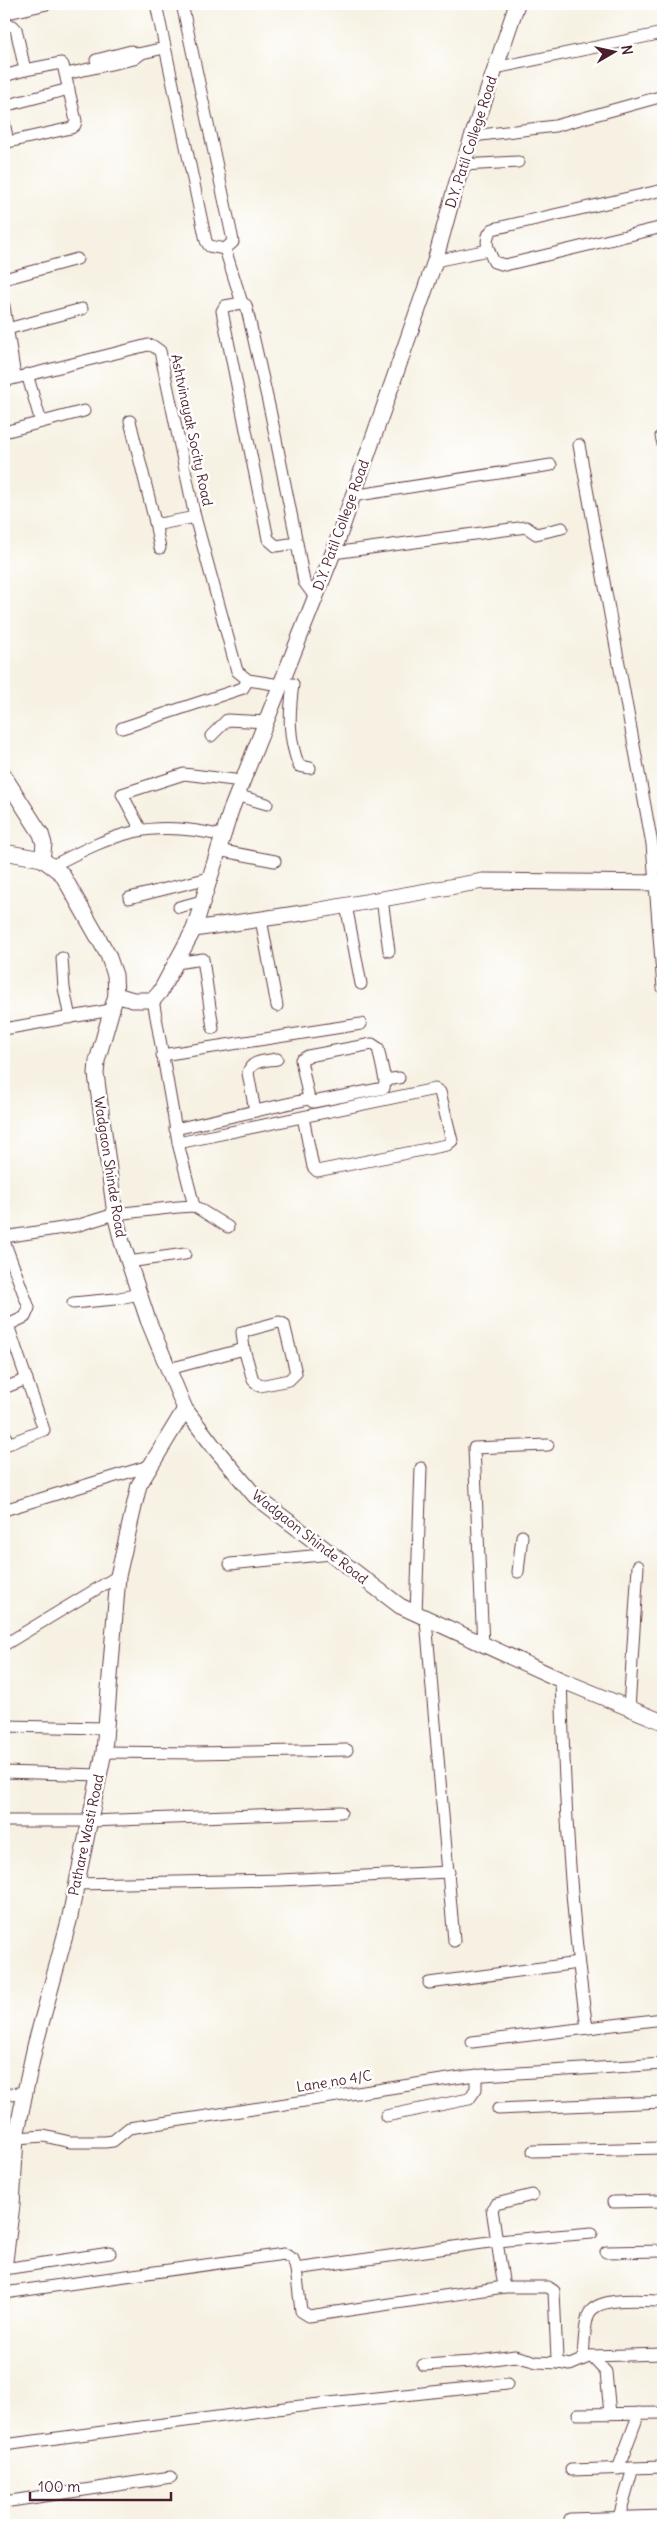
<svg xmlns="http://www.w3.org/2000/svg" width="667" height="2529" font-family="Delius,sans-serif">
	<rect width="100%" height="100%" fill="#fff"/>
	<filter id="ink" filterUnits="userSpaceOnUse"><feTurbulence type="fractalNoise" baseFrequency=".02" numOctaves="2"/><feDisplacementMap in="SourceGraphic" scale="10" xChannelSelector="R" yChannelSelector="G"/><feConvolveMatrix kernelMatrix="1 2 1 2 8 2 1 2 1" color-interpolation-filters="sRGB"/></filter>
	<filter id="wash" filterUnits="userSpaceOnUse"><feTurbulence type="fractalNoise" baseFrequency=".0096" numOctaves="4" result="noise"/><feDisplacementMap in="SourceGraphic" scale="20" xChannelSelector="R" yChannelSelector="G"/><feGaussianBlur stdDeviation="1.12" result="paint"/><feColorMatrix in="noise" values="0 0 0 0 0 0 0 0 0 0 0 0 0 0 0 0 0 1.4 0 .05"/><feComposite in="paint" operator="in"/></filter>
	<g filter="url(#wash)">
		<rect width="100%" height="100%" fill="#f6f1e2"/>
	</g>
	<g filter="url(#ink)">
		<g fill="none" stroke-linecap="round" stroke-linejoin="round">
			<defs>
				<g id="street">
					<path d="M156 4 206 241 209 246 225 249 233 242 232 236 182 4"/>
					<path d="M4 14 47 4"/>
					<path d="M4 25 13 26 16 29 25 70 61 63 63 65 76 121 75 125 71 128 4 143"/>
					<path d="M96 60 131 51 138 54"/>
					<path d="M495 68 663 33"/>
					<path d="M66 74 134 59 142 53 160 49"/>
					<path d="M4 76 25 70"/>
					<path d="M4 106 69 89"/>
					<path d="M4 122 8 142"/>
					<path d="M473 136 555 126 663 96"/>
					<path d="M463 165 518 162"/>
					<path d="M663 190 493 229C482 238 489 252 494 262L505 265 663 227"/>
					<path d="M225 249 242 303"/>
					<path d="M435 261 488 250"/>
					<path d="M4 279 77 259"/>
					<path d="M4 306 15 377"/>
					<path d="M7 329 82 309"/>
					<path d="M27 374 41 422"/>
					<path d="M4 381 148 345 153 346 160 351 195 517 237 671 248 680 280 685"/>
					<path d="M130 421 155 522 160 524 195 517"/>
					<path d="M4 432 84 411"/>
					<path d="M661 436 663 444"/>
					<path d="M579 445 652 844 663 988"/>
					<path d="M352 496 551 465"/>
					<path d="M155 522 160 548"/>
					<path d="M297 543 270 410 246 305 242 303 225 306 222 311 268 539 276 546 297 543 304 582 315 597"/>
					<path d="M333 553 526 527 536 534 562 528"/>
					<path d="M293 684C289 714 288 738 299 766L310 768"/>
					<path d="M122 728 243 688 248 680"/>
					<path d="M211 736 227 720 266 722"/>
					<path d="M236 795 267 804"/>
					<path d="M141 830 122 794 184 774 242 781"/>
					<path d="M218 850 275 861"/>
					<path d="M52 866C116 833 150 818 223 836"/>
					<path d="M129 898 209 878"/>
					<path d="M382 899 389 951"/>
					<path d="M346 905 361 984"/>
					<path d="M179 907 202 901"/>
					<path d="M261 919 277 1006"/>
					<path d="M62 958 64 988 70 1018"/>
					<path d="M176 963 203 959 213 1028"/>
					<path d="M153 1000 179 1147 194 1206"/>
					<path d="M4 1029 111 1010"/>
					<path d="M162 1055 361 1024"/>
					<path d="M385 1080 384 1088 313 1102 309 1099 301 1060 308 1056 372 1044 378 1048 385 1080 399 1078"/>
					<path d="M255 1111 248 1073C251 1060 265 1061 277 1059"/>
					<path d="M175 1129 309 1099"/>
					<path d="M178 1143 435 1089 440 1092 452 1141 447 1145 317 1171 313 1167 303 1117"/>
					<path d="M4 1237 76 1226 115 1214 178 1207 194 1206 228 1227"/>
					<path d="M4 1241 29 1308 25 1317 8 1325 44 1430 8 1444 4 1432"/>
					<path d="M128 1262 185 1254"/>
					<path d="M73 1303 115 1299 139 1294"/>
					<path d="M169 1369 244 1349 242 1332 279 1322 284 1324 296 1373 289 1380 260 1386 253 1380 244 1349"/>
					<path d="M4 1388 27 1379"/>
					<path d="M4 1510 152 1465"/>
					<path d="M230 1564 331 1554"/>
					<path d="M518 1572 522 1536"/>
					<path d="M416 1614 421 1468"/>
					<path d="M426 1620 454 1941"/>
					<path d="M4 1645 118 1576"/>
					<path d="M483 1645 474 1448 548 1445"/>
					<path d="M561 1680C565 1796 570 1912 587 2028"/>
					<path d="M629 1709 638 1566"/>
					<path d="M4 1726 105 1728"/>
					<path d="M104 1752 194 1753 347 1750"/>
					<path d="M4 1772 99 1775"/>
					<path d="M4 1821H90L341 1812"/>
					<path d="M76 1884 280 1880 449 1872"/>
					<path d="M429 1983 578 1963"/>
					<path d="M472 2042 663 2019"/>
					<path d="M4 2095 25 2092"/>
					<path d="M498 2109 663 2102"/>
					<path d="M386 2116 469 2099 476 2089V2075"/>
					<path d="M4 2139 44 2136 70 2142H105L113 2141 129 2128 468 2076 663 2064"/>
					<path d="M533 2151 663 2148"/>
					<path d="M613 2202 663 2201"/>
					<path d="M606 2252 663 2251"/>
					<path d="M4 2269 110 2253"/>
					<path d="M296 2269 301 2311 309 2316 504 2287H548L554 2291 557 2359 559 2363 570 2365 591 2356 663 2354"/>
					<path d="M504 2287 492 2209 496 2204 532 2195"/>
					<path d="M4 2293 284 2254 293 2259 296 2269 497 2241 592 2233"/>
					<path d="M591 2356 606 2372 610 2414"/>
					<path d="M583 2359C584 2345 584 2329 588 2316 595 2295 645 2301 663 2301"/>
					<path d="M423 2365 472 2362 515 2356 537 2362 559 2363"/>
					<path d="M578 2414 663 2413"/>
					<path d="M4 2445 292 2407 507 2384"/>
					<path d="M618 2469 639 2413"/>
					<path d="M571 2470 663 2467"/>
					<path d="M4 2502 171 2477"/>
					<path d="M619 2517 633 2468"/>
					<path d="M570 2519 663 2516"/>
				</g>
				<g id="secondary">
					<path d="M4 776 41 834 44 844 42 859"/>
					<path d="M4 852 42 859 62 874 108 955 115 975 116 995 97 1061 96 1074 115 1214 122 1242 148 1320 185 1409 214 1447 255 1496 400 1606 561 1680 663 1722"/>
					<path d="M194 929 309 912 483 881 663 883"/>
					<path d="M116 995 133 1000H153L160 992 194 929 231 810 333 553 435 261 456 185 517 4"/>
					<path d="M4 2269 12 2205 16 2137 25 2092 35 2046 69 1921 104 1752 118 1576 139 1485 185 1409"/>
				</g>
			</defs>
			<!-- street casing -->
			<use href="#street" stroke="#643e46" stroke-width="13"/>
			<!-- secondary casing -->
			<use href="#secondary" stroke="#643e46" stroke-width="17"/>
			<!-- street -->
			<use href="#street" stroke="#fff" stroke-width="11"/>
			<!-- secondary -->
			<use href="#secondary" stroke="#fff" stroke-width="15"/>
		</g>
	</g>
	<g text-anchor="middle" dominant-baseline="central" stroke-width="5" stroke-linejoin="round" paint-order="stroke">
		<!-- street labels -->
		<g font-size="14" fill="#4a1f2b" stroke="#fff">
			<text transform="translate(471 142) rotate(-72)">D.Y. Patil College Road</text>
			<text transform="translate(192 430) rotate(78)">Ashtvinayak Socity Road</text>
			<text transform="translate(341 525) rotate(-70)">D.Y. Patil College Road</text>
			<text transform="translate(110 1167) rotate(81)">Wadgaon Shinde Road</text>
			<text transform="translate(310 1537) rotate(38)">Wadgaon Shinde Road</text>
			<text transform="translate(86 1835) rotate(-78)">Pathare Wasti Road</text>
			<text transform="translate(334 2081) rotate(-9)">Lane no 4/C</text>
		</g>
	</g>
	<!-- margin -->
	<rect width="667" height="2529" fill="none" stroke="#fff" stroke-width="20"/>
	<!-- north arrow -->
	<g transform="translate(614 52) rotate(81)" stroke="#ffffff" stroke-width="4" paint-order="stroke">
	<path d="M0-4L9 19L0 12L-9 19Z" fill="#4a1f2b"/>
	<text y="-8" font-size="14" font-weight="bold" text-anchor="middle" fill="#4a1f2b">N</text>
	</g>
	<!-- scale -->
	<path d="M30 2492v8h141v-8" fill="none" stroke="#4a1f2b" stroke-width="2.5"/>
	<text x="38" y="2492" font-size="15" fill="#4a1f2b" stroke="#ffffff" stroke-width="4" paint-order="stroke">100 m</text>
</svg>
